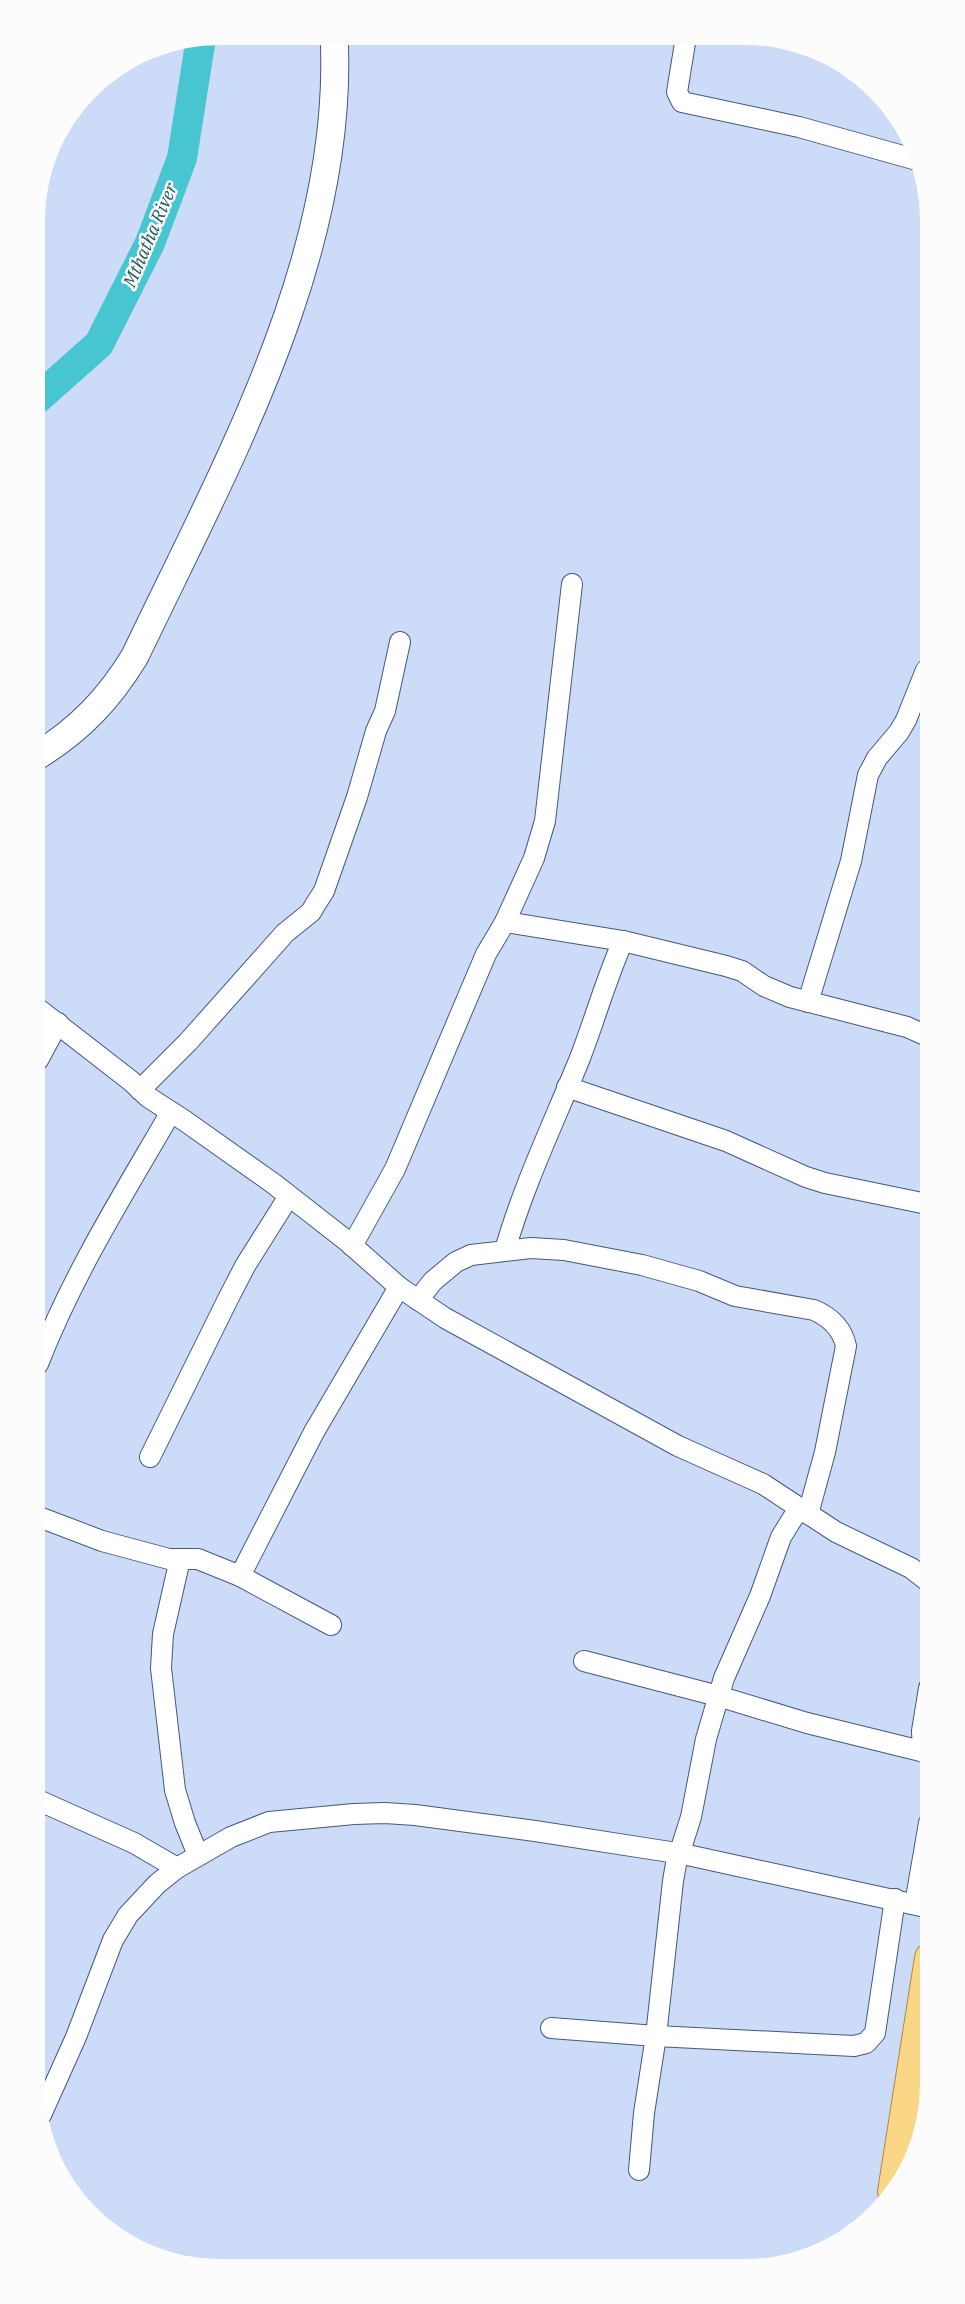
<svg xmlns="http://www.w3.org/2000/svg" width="965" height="2304" font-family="'IBM Plex Serif',serif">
	<rect width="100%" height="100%" fill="#ccdbf7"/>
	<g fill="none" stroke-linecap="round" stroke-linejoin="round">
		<!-- river -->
		<path stroke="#47c5d0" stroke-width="30" d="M36 400 99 344 150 243 182 158 201 38"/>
		<defs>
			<g id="street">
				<path d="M686 37 677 92 682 102 799 127 917 160"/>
				<path d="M505 922 534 858 545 821 572 584"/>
				<path d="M808 1002 851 861 868 775 877 758 899 732 906 720 926 670"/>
				<path d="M37 1008 131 1081 148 1097 185 1121 274 1184 347 1241 399 1287 445 1318 678 1446 763 1484 836 1532 911 1568 929 1582"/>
				<path d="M38 1060 58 1023"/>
				<path d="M567 1087 726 1141 806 1177 825 1183 927 1204"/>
				<path d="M140 1090 188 1042 285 933 311 912 315 905 324 891 357 797 376 731 385 711 400 642"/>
				<path d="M352 1246 395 1169 486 954 505 922 623 941 726 966 742 971 764 986 790 997 907 1027 927 1036"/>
				<path d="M505 1250C524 1184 554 1122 580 1058 595 1019 606 979 623 941"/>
				<path d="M418 1300 433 1281 456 1262 471 1255 531 1248 564 1250 642 1265 699 1281 735 1296 814 1310C830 1317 842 1328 846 1346L825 1452 808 1514"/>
				<path d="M38 1364C73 1274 123 1195 171 1112"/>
				<path d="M150 1457 227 1301 245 1266 289 1196"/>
				<path d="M39 1517 102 1541 169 1559H198L240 1576 331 1625"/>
				<path d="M180 1559 163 1634 161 1668 175 1790 185 1823 198 1855"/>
				<path d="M240 1576 314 1432 399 1287"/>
				<path d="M584 1661 718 1696 807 1723 929 1753"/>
				<path d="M923 1752 922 1731 929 1688"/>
				<path d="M40 1801 134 1843 177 1868"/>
				<path d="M915 1904 929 1823"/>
				<path d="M551 2028 656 2036 854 2046 866 2043 875 2033 895 1899"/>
				<path d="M41 2115 76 2037 113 1940 128 1915 157 1884 177 1868 231 1837 269 1822 354 1814 385 1813 415 1815 535 1831 683 1854 930 1908"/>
				<path d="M639 2170 644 2113 656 2036 673 1881 676 1864 691 1817 706 1739 724 1678 760 1596 781 1537 799 1508"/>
			</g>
			<path id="secondary" d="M37 756C80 729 109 699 135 656 226 465 346 253 334 35"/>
			<path id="primary" d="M893 2192 930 1958"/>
		</defs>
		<!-- street casing -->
		<use href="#street" stroke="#445880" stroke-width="22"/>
		<!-- secondary casing -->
		<use href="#secondary" stroke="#445880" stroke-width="29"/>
		<!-- primary casing -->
		<use href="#primary" stroke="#ae8b3a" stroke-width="32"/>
		<!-- street -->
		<use href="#street" stroke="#fff" stroke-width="20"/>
		<!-- secondary -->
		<use href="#secondary" stroke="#fff" stroke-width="27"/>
		<!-- primary -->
		<use href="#primary" stroke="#fad787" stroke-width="30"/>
	</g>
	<g text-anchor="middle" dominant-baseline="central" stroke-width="5" stroke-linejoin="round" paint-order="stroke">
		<!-- water labels -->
		<g font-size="18" font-style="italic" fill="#1e5358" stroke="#fcfcfc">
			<text transform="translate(150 235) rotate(-67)">Mthatha River</text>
		</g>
	</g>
	<!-- crop -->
	<path d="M0 0H965V2304H0ZM220 45H745A175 175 0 0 1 920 220V2084A175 175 0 0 1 745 2259H220A175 175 0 0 1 45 2084V220A175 175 0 0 1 220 45Z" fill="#fcfcfc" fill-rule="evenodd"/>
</svg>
